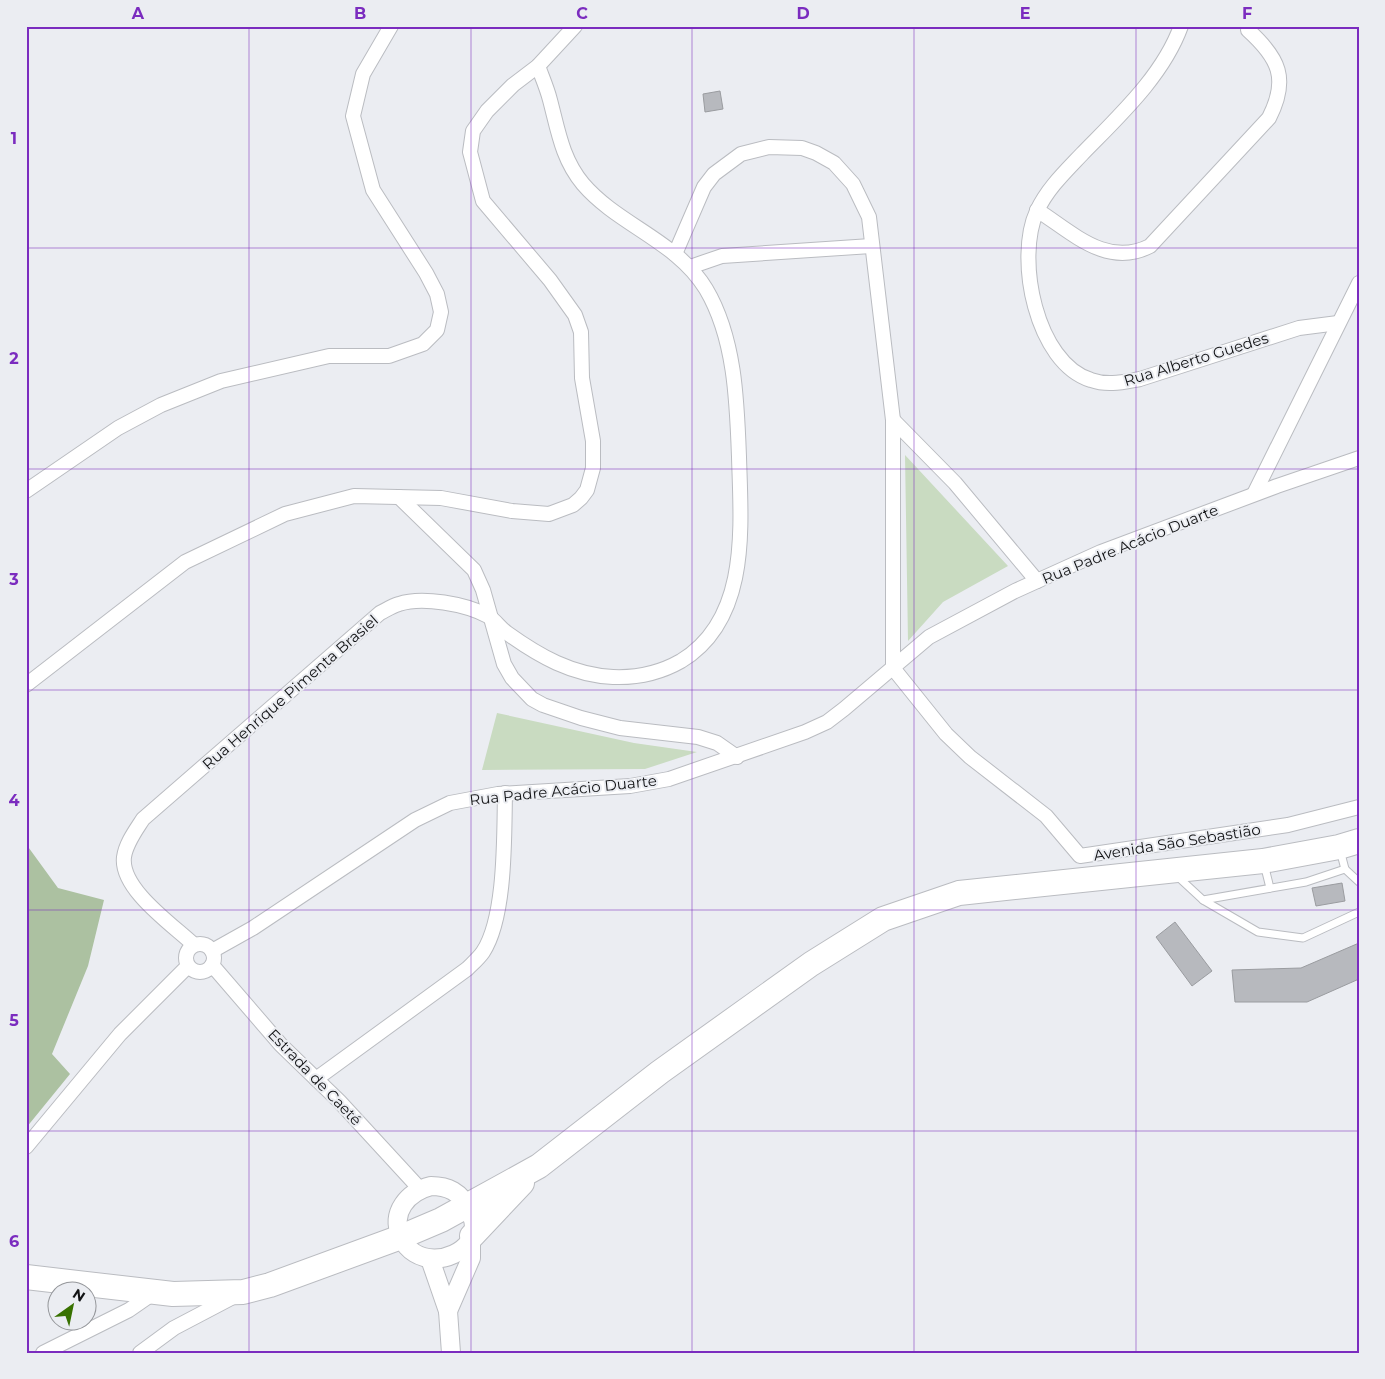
<svg xmlns="http://www.w3.org/2000/svg" width="1385" height="1379" font-family="Montserrat,sans-serif">
	<rect width="100%" height="100%" fill="#ebedf2"/>
	<!-- green -->
	<g fill="#c9dbc1">
		<path d="M905 455 1008 566 943 602 908 641Z"/>
		<path d="M497 713 634 743 697 752 645 769 482 770Z"/>
	</g>
	<!-- forest -->
	<path fill="#acc1a1" d="M26 844 58 888 104 900 88 966 52 1054 70 1074 26 1128Z"/>
	<!-- building -->
	<g fill="#b7b9be" stroke="#9a9ca0">
		<path d="M720 91 723 109 705 112 703 94Z"/>
		<path d="M1342 883 1345 901 1316 906 1312 888Z"/>
		<path d="M1175 922 1212 971 1192 986 1156 937Z"/>
		<path d="M1359 943V979L1307 1002H1235L1232 970 1301 968Z"/>
	</g>
	<g fill="none" stroke-linecap="round" stroke-linejoin="round">
		<defs>
			<g id="service">
				<path d="M1340 850 1345 869"/>
				<path d="M1264 864 1270 888"/>
				<path d="M1176 875 1203 900 1306 882 1345 869 1359 882"/>
				<path d="M1203 900 1258 932 1303 938 1359 912"/>
			</g>
			<g id="minor">
				<path d="M1181 26C1163 76 1118 117 1082 154 1065 172 1047 189 1037 211 1015 258 1036 363 1091 380 1108 386 1123 382 1140 379L1299 328 1338 323"/>
				<path d="M1037 210C1073 233 1107 268 1150 246L1269 118C1289 79 1279 58 1248 30"/>
				<path d="M675 254 704 187 714 174 741 154 769 147 802 148 816 153 834 163 853 184 869 217 893 420V668L946 734 970 757 1046 816 1080 856 1288 825 1359 807"/>
				<path d="M690 267 722 256 871 246"/>
				<path d="M893 420 955 483 1037 581"/>
				<path d="M26 491 118 428 161 405 221 381 329 356H389L423 344 437 330 441 312 437 294 426 273 373 190 353 116 363 74 391 26"/>
				<path d="M1254 494 1359 283"/>
				<path d="M399 497 474 570 483 590 504 664 512 678 532 699 543 705 581 718 620 728 698 737 717 743 737 757"/>
				<path d="M26 685 185 562 285 514 354 496 441 498 512 511 549 514 573 505 581 498 587 490 593 468V441L582 378 581 332 575 315 550 280 483 201 470 152 473 131 487 111 513 85 538 66 575 26"/>
				<circle cx="200" cy="958" r="14"/>
				<path d="M194 945C173 925 120 889 124 857 126 843 136 830 143 819L380 613C386 610 392 606 399 604 422 596 466 604 488 616 495 620 500 628 507 633 539 656 572 675 613 677 637 678 660 673 681 661 750 619 741 527 739 457 737 401 735 338 706 289 677 241 618 225 583 184 562 159 558 130 550 100 547 88 542 77 538 66"/>
				<path d="M212 951 253 928 415 820 450 803 498 794 630 786 669 779 805 732 827 722 844 709 929 637 1015 591 1101 552 1277 486 1359 458"/>
				<path d="M212 965 281 1045 339 1101 420 1189"/>
				<path d="M316 1079 467 969C472 964 479 958 483 952 506 917 504 836 505 793"/>
				<path d="M26 1147 120 1034 188 966"/>
				<path d="M43 1353 129 1310 155 1292"/>
				<path d="M140 1353 174 1328 233 1297"/>
			</g>
			<g id="tertiary">
				<path d="M431 1186C439 1186 446 1187 453 1191 467 1199 481 1226 470 1241 453 1264 414 1266 401 1237 390 1212 408 1192 431 1186Z"/>
				<path d="M430 1259 448 1311 451 1353"/>
				<path d="M448 1311 471 1258V1240"/>
			</g>
			<g id="trunk">
				<path d="M472 1236 522 1183"/>
				<path d="M26 1277 173 1294 243 1292 270 1285 401 1237 441 1220 539 1166 660 1072 811 964 883 919 959 893 1263 861 1339 847 1359 841"/>
			</g>
		</defs>
		<!-- service casing -->
		<use href="#service" stroke="#babcc1" stroke-width="9"/>
		<!-- minor casing -->
		<use href="#minor" stroke="#babcc1" stroke-width="16"/>
		<!-- tertiary casing -->
		<use href="#tertiary" stroke="#babcc1" stroke-width="20"/>
		<!-- trunk casing -->
		<use href="#trunk" stroke="#babcc1" stroke-width="26"/>
		<!-- service -->
		<use href="#service" stroke="#fff" stroke-width="7"/>
		<!-- minor -->
		<use href="#minor" stroke="#fff" stroke-width="14"/>
		<!-- tertiary -->
		<use href="#tertiary" stroke="#fff" stroke-width="18"/>
		<!-- trunk -->
		<use href="#trunk" stroke="#fff" stroke-width="24"/>
	</g>
	<!-- grid -->
	<path fill="none" stroke="#7b2cbf" stroke-width="1" stroke-opacity="0.55" d="M249 26V1353M471 26V1353M692 26V1353M914 26V1353M1136 26V1353M26 248H1359M26 469H1359M26 690H1359M26 910H1359M26 1131H1359"/>
	<g text-anchor="middle" dominant-baseline="central" stroke-width="4" stroke-linejoin="round" paint-order="stroke">
		<!-- street labels -->
		<g font-size="15" fill="#121315" stroke="#ebedf2">
			<text transform="translate(1196 359) rotate(-17)">Rua Alberto Guedes</text>
			<text transform="translate(1130 544) rotate(-22)">Rua Padre Acácio Duarte</text>
			<text transform="translate(290 692) rotate(-41)">Rua Henrique Pimenta Brasiel</text>
			<text transform="translate(563 790) rotate(-6)">Rua Padre Acácio Duarte</text>
			<text transform="translate(1177 842) rotate(-9)">Avenida São Sebastião</text>
			<text transform="translate(315 1077) rotate(46)">Estrada de Caeté</text>
		</g>
	</g>
	<!-- border -->
	<rect width="1385" height="1379" fill="none" stroke="#ebedf2" stroke-width="55"/>
	<!-- north arrow -->
	<g transform="translate(72 1306) rotate(33)"><circle r="24" fill="#ebedf2" stroke="#94969a"/>
	<path d="M0-4L9 19L0 12L-9 19Z" fill="#387100"/>
	<text y="-8" font-size="14" font-weight="bold" text-anchor="middle" fill="#121315">N</text>
	</g>
	<rect x="28" y="28" width="1330" height="1324" fill="none" stroke="#7b2cbf" stroke-width="2"/>
	<g font-size="16" text-anchor="middle" font-weight="bold" fill="#7b2cbf">
		<text x="138" y="19">A</text>
		<text x="360" y="19">B</text>
		<text x="582" y="19">C</text>
		<text x="803" y="19">D</text>
		<text x="1025" y="19">E</text>
		<text x="1247" y="19">F</text>
		<text x="14" y="144">1</text>
		<text x="14" y="364">2</text>
		<text x="14" y="585">3</text>
		<text x="14" y="806">4</text>
		<text x="14" y="1026">5</text>
		<text x="14" y="1247">6</text>
	</g>
</svg>
